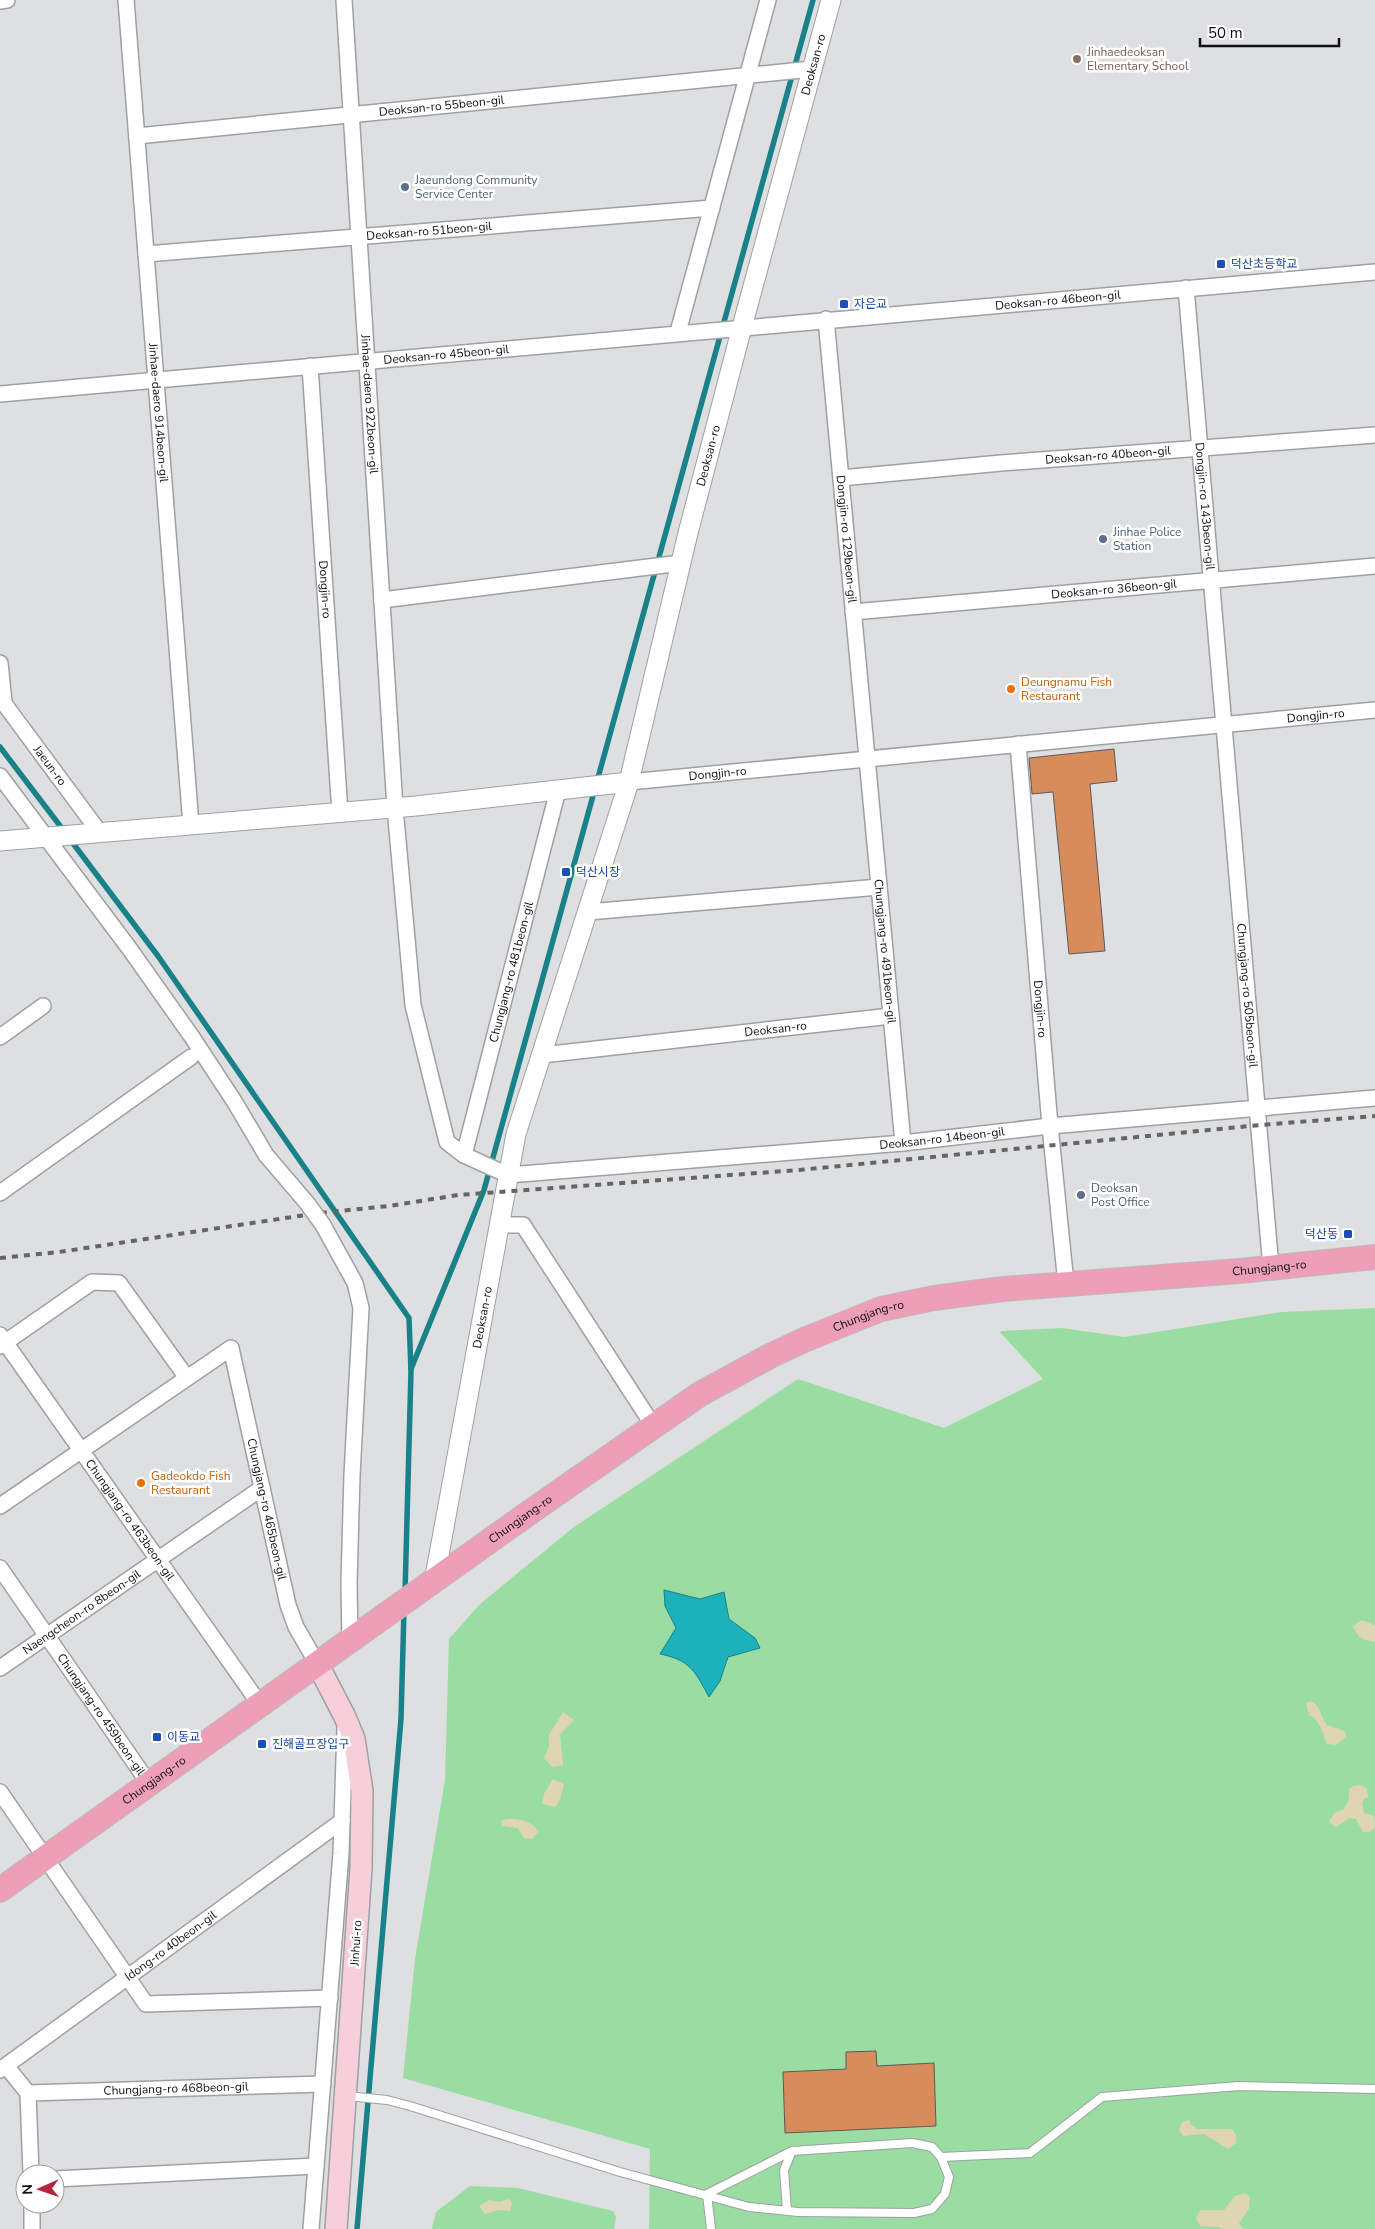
<svg xmlns="http://www.w3.org/2000/svg" width="1375" height="2229" font-family="'Nunito Sans','Noto Sans KR',sans-serif">
	<rect width="100%" height="100%" fill="#dedfe0"/>
	<!-- green -->
	<g fill="#9adda2">
		<path d="M1375 1308V2229H649L650 2149 403 2078 415 1959 445 1780 449 1639 480 1604 574 1527 798 1379 944 1428 1043 1379 1000 1332 1002 1331 1062 1328 1125 1337 1282 1312Z"/>
		<path d="M470 2186 518 2188 613 2211 616 2217 614 2229H432L436 2212Z"/>
	</g>
	<!-- sand -->
	<g fill="#dfd6b1">
		<path d="M1362 1620 1375 1625V1642C1362 1640 1358 1638 1353 1626Z"/>
		<path d="M1311 1701C1324 1709 1320 1721 1329 1726 1334 1728 1340 1729 1345 1731L1346 1737 1336 1745 1327 1744C1322 1733 1321 1720 1309 1715L1306 1703Z"/>
		<path d="M563 1712 574 1720 560 1734 563 1765 552 1767 544 1758 549 1747V1735Z"/>
		<path d="M553 1779 564 1784 560 1800 555 1807 542 1804 544 1794Z"/>
		<path d="M1361 1785 1367 1789 1368 1797 1364 1799 1362 1804 1364 1813 1374 1816 1375 1827 1370 1832H1363L1356 1819 1350 1818 1336 1827 1329 1822 1334 1813 1344 1809 1349 1800V1789L1353 1786Z"/>
		<path d="M507 1819C519 1819 532 1820 538 1832L532 1839 524 1838 518 1828 502 1826 501 1821Z"/>
		<path d="M1190 2120V2124L1197 2129H1232L1236 2135V2143L1228 2149 1204 2134 1183 2136 1179 2130 1182 2122Z"/>
		<path d="M1245 2193 1250 2197 1249 2209 1239 2223 1243 2229H1221L1220 2227 1200 2226 1196 2219 1200 2210H1224L1235 2196Z"/>
		<path d="M509 2199 512 2203 510 2211 498 2210 485 2214 479 2206 489 2200 499 2202Z"/>
	</g>
	<!-- water -->
	<path fill="#1db1bc" stroke="#198189" d="M664 1590 700 1599 724 1592 729 1619 755 1638 760 1648 728 1657 720 1681 709 1697C695 1671 690 1660 660 1654L676 1628 665 1606Z"/>
	<g fill="none" stroke-linecap="round" stroke-linejoin="round">
		<!-- stream -->
		<g stroke="#198189" stroke-width="5.5">
			<path d="M0 747 64 831"/>
			<path d="M69 838 158 956 409 1318 411 1371 405 1593"/>
			<path d="M411 1369 484 1190 813 0"/>
			<path d="M357 2229 401 1719 404 1610"/>
		</g>
	</g>
	<!-- building -->
	<g fill="#d88b5b" stroke="#5b5a59">
		<path d="M1114 749 1117 781 1090 784 1105 951 1069 954 1053 792 1032 794 1029 758Z"/>
		<path d="M876 2051 877 2066 934 2063 936 2126 785 2133 783 2072 846 2069V2052Z"/>
	</g>
	<g fill="none" stroke-linecap="round" stroke-linejoin="round">
		<defs>
			<g id="service">
				<path d="M348 2096 387 2100 410 2106 620 2172 749 2207 798 2212 914 2213 932 2209 945 2194 949 2177 941 2157 932 2147 912 2143 792 2151 784 2170 787 2211"/>
				<path d="M941 2157 1030 2153 1102 2097 1239 2086 1375 2089"/>
				<path d="M707 2194 792 2151"/>
				<path d="M707 2194 711 2229"/>
			</g>
			<g id="minor">
				<path id="s1" d="M126 0 191 825"/>
				<path id="s2" d="M344 0 395 808 413 1005 447 1142 464 1155 508 1175 903 1143 1050 1126 1375 1098"/>
				<path d="M0 1 7 0"/>
				<path id="s3" d="M137 136 812 69"/>
				<path id="s4" d="M146 254 712 208"/>
				<path id="s5" d="M1186 288 1271 1268"/>
				<path id="s6" d="M826 319 903 1143"/>
				<path d="M678 332 768 0"/>
				<path id="s7" d="M310 366 340 813"/>
				<path id="s8" d="M0 394 1375 272"/>
				<path id="s9" d="M841 478 1001 463 1375 435"/>
				<path d="M382 600 681 563"/>
				<path id="s10" d="M853 612 1375 566"/>
				<path d="M0 663 4 702"/>
				<path id="s11" d="M0 698 100 833"/>
				<path id="s12" d="M1018 744 1050 1126 1066 1284"/>
				<path d="M0 776 129 948 192 1037 234 1101 266 1155 307 1203"/>
				<path id="s13" d="M629 782 1375 710"/>
				<path d="M588 912 879 887"/>
				<path d="M0 1037 43 1006"/>
				<path id="s14" d="M542 1055 891 1016"/>
				<path id="s15" d="M464 1155 558 790"/>
				<path d="M0 1193 191 1057"/>
				<path d="M323 1225 355 1283 361 1308 352 1475 349 1583 350 1642"/>
				<path d="M499 1225H523L654 1427"/>
				<path id="s16" d="M0 1335 261 1706"/>
				<path d="M0 1346 92 1282 119 1283 187 1378"/>
				<path id="s17" d="M0 1506 231 1348 288 1605 296 1627 318 1665"/>
				<path id="s18" d="M0 1568 150 1785"/>
				<path id="s19" d="M0 1668 262 1488"/>
				<path d="M0 1792 146 2004 330 1998"/>
				<path d="M6 2066 28 2093 31 2174"/>
				<path id="s20" d="M0 2070 342 1821"/>
				<path id="s21" d="M28 2093 323 2084"/>
				<path d="M55 2179 316 2166"/>
				<path d="M32 2204V2229"/>
				<path d="M311 2229 341 1853 345 1728"/>
			</g>
			<g id="tertiary">
				<path d="M0 841 416 806 629 782"/>
				<path id="s22" d="M434 1582 516 1134 629 782 688 533 742 327 831 0"/>
			</g>
			<path id="secondary" d="M318 1665 345 1717 354 1739 362 1791 361 1868 336 2229"/>
			<g id="primary">
				<path id="s23" d="M0 1890 533 1510 700 1394 770 1356 804 1340 881 1309 934 1298 1003 1289 1240 1271 1375 1257"/>
			</g>
		</defs>
		<!-- service casing -->
		<use href="#service" stroke="#9fa0a1" stroke-width="10"/>
		<!-- minor casing -->
		<use href="#minor" stroke="#9fa0a1" stroke-width="18"/>
		<!-- tertiary casing -->
		<use href="#tertiary" stroke="#9fa0a1" stroke-width="21"/>
		<!-- secondary casing -->
		<use href="#secondary" stroke="#9fa0a1" stroke-width="24"/>
		<!-- primary casing -->
		<use href="#primary" stroke="#bcbcbc" stroke-width="26"/>
		<!-- service -->
		<use href="#service" stroke="#fff" stroke-width="8"/>
		<!-- minor -->
		<use href="#minor" stroke="#fff" stroke-width="15"/>
		<!-- tertiary -->
		<use href="#tertiary" stroke="#fff" stroke-width="19"/>
		<!-- secondary -->
		<use href="#secondary" stroke="#f6cfdb" stroke-width="21"/>
		<!-- primary -->
		<use href="#primary" stroke="#ee9fb8" stroke-width="24"/>
		<!-- rail -->
		<path stroke="#656566" stroke-width="4" stroke-dasharray="6 6" stroke-linecap="butt" d="M0 1258 59 1252 319 1213 389 1206 458 1195 799 1170 1260 1125 1375 1116"/>
		<defs>
			<path id="minor-bridge" d="M307 1203 323 1225"/>
		</defs>
		<!-- minor-bridge casing -->
		<use href="#minor-bridge" stroke="#9fa0a1" stroke-width="18" stroke-linecap="butt"/>
		<!-- minor-bridge -->
		<use href="#minor-bridge" stroke="#fff" stroke-width="15"/>
	</g>
	<!-- markers -->
	<circle fill="#8d6e63" stroke="#fff" stroke-width="2" cx="1077" cy="59" r="5"/>
	<g fill="#5c6f8a" stroke="#fff" stroke-width="2">
		<circle cx="405" cy="187" r="5"/>
		<circle cx="1103" cy="539" r="5"/>
		<circle cx="1081" cy="1195" r="5"/>
	</g>
	<g fill="#1a4fb4" stroke="#fff" stroke-width="2">
		<rect x="1216" y="259" width="10" height="10" rx="2.5"/>
		<rect x="839" y="299" width="10" height="10" rx="2.5"/>
		<rect x="561" y="867" width="10" height="10" rx="2.5"/>
		<rect x="1343" y="1229" width="10" height="10" rx="2.5"/>
		<rect x="152" y="1732" width="10" height="10" rx="2.5"/>
		<rect x="257" y="1739" width="10" height="10" rx="2.5"/>
	</g>
	<g fill="#e8710a" stroke="#fff" stroke-width="2">
		<circle cx="1011" cy="689" r="5"/>
		<circle cx="141" cy="1483" r="5"/>
	</g>
	<g text-anchor="middle" dominant-baseline="central" stroke-width="5" stroke-linejoin="round" paint-order="stroke">
		<!-- education labels -->
		<g font-size="12" fill="#785e54" stroke="#fff" text-anchor="start">
			<text x="1087" y="52">Jinhaedeoksan<tspan x="1087" dy="14">Elementary School</tspan></text>
		</g>
		<!-- street labels -->
		<g font-size="12" fill="#101011" stroke="#fff">
			<text stroke="none"><textPath href="#s22" startOffset="1566">Deoksan-ro</textPath></text>
			<text stroke="none"><textPath href="#s3" startOffset="306">Deoksan-ro 55beon-gil</textPath></text>
			<text stroke="none"><textPath href="#s4" startOffset="284">Deoksan-ro 51beon-gil</textPath></text>
			<text stroke="none"><textPath href="#s8" startOffset="1062">Deoksan-ro 46beon-gil</textPath></text>
			<text stroke="none"><textPath href="#s8" startOffset="448">Deoksan-ro 45beon-gil</textPath></text>
			<text stroke="none"><textPath href="#s2" startOffset="405">Jinhae-daero 922beon-gil</textPath></text>
			<text stroke="none"><textPath href="#s1" startOffset="414">Jinhae-daero 914beon-gil</textPath></text>
			<text stroke="none"><textPath href="#s9" startOffset="268">Deoksan-ro 40beon-gil</textPath></text>
			<text stroke="none"><textPath href="#s22" startOffset="1161">Deoksan-ro</textPath></text>
			<text stroke="none"><textPath href="#s5" startOffset="219">Dongjin-ro 143beon-gil</textPath></text>
			<text stroke="none"><textPath href="#s6" startOffset="221">Dongjin-ro 129beon-gil</textPath></text>
			<text stroke="none"><textPath href="#s7" startOffset="224">Dongjin-ro</textPath></text>
			<text stroke="none"><textPath href="#s10" startOffset="262">Deoksan-ro 36beon-gil</textPath></text>
			<text stroke="none"><textPath href="#s13" startOffset="690">Dongjin-ro</textPath></text>
			<text stroke="none"><textPath href="#s11" startOffset="84">Jaeun-ro</textPath></text>
			<text stroke="none"><textPath href="#s13" startOffset="89">Dongjin-ro</textPath></text>
			<text stroke="none"><textPath href="#s6" startOffset="635">Chungjang-ro 491beon-gil</textPath></text>
			<text stroke="none"><textPath href="#s15" startOffset="189">Chungjang-ro 481beon-gil</textPath></text>
			<text stroke="none"><textPath href="#s5" startOffset="710">Chungjang-ro 505beon-gil</textPath></text>
			<text stroke="none"><textPath href="#s12" startOffset="266">Dongjin-ro</textPath></text>
			<text stroke="none"><textPath href="#s14" startOffset="235">Deoksan-ro</textPath></text>
			<text stroke="none"><textPath href="#s2" startOffset="1654">Deoksan-ro 14beon-gil</textPath></text>
			<text stroke="none"><textPath href="#s23" startOffset="1449">Chungjang-ro</textPath></text>
			<text stroke="none"><textPath href="#s23" startOffset="1044">Chungjang-ro</textPath></text>
			<text stroke="none"><textPath href="#s22" startOffset="269">Deoksan-ro</textPath></text>
			<text stroke="none"><textPath href="#s17" startOffset="445">Chungjang-ro 465beon-gil</textPath></text>
			<text stroke="none"><textPath href="#s16" startOffset="226">Chungjang-ro 463beon-gil</textPath></text>
			<text stroke="none"><textPath href="#s23" startOffset="639">Chungjang-ro</textPath></text>
			<text stroke="none"><textPath href="#s19" startOffset="99">Naengcheon-ro 8beon-gil</textPath></text>
			<text stroke="none"><textPath href="#s18" startOffset="178">Chungjang-ro 459beon-gil</textPath></text>
			<text stroke="none"><textPath href="#s23" startOffset="189">Chungjang-ro</textPath></text>
			<text transform="translate(356 1943) rotate(-86)">Jinhui-ro</text>
			<text stroke="none"><textPath href="#s20" startOffset="211">Idong-ro 40beon-gil</textPath></text>
			<text stroke="none"><textPath href="#s21" startOffset="148">Chungjang-ro 468beon-gil</textPath></text>
		</g>
		<!-- service labels -->
		<g font-size="12" fill="#4e5e75" stroke="#fff" text-anchor="start">
			<text x="415" y="180">Jaeundong Community<tspan x="415" dy="14">Service Center</tspan></text>
			<text x="1113" y="532">Jinhae Police<tspan x="1113" dy="14">Station</tspan></text>
			<text x="1091" y="1188">Deoksan<tspan x="1091" dy="14">Post Office</tspan></text>
		</g>
		<!-- transit labels -->
		<g font-size="12" fill="#164399" stroke="#fff" text-anchor="start">
			<text x="1231" y="264">덕산초등학교</text>
			<text x="854" y="304">자은교</text>
			<text x="576" y="872">덕산시장</text>
			<text x="1338" y="1234" text-anchor="end">덕산동</text>
			<text x="167" y="1737">이동교</text>
			<text x="272" y="1744">진해골프장입구</text>
		</g>
		<!-- food labels -->
		<g font-size="12" fill="#c56008" stroke="#fff" text-anchor="start">
			<text x="1021" y="682">Deungnamu Fish<tspan x="1021" dy="14">Restaurant</tspan></text>
			<text x="151" y="1476">Gadeokdo Fish<tspan x="151" dy="14">Restaurant</tspan></text>
		</g>
	</g>
	<!-- north arrow -->
	<g transform="translate(40 2189) rotate(268)"><circle r="24" fill="#ffffff" stroke="#9f9fa0"/>
	<path d="M0-4L9 19L0 12L-9 19Z" fill="#b7253c"/>
	<text y="-8" font-size="14" font-weight="bold" text-anchor="middle" fill="#101011">N</text>
	</g>
	<!-- scale -->
	<path d="M1200 38v8h139v-8" fill="none" stroke="#101011" stroke-width="2.5"/>
	<text x="1208" y="38" font-size="15" fill="#101011" stroke="#ffffff" stroke-width="4" paint-order="stroke">50 m</text>
</svg>
